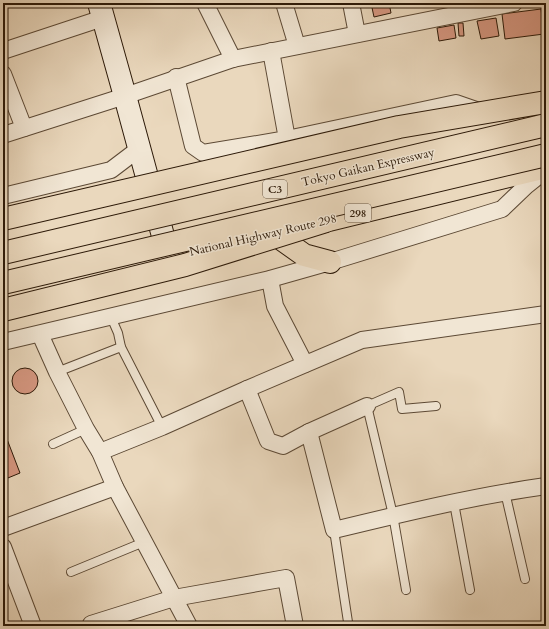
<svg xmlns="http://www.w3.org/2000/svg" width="549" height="629" font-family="Cardo,serif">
	<rect width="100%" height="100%" fill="#ead8bd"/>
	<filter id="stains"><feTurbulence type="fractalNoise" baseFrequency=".005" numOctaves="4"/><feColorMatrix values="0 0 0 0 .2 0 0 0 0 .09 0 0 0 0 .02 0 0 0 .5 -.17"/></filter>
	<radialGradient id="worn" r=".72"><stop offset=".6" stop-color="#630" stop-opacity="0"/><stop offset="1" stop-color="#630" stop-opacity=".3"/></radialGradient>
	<!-- building -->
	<g fill="#d79882" stroke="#2c1908">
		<path d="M371 3H389L391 13 374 17Z"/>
		<path d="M541 9 544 34 505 39 502 14Z"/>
		<path d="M496 18 499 36 481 39 477 21Z"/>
		<path d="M458 23H463L464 36H459Z"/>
		<path d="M454 25 456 38 439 41 437 28Z"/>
		<circle cx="25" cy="381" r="13"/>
		<path d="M5 434 20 473 3 480V435Z"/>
	</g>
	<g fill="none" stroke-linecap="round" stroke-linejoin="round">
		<defs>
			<g id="lane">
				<path d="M111 317 118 333 121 347 162 427"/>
				<path d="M57 372 121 347"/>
				<path d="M53 444 86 429"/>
				<path d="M505 492 525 579"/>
				<path d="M454 503 470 590"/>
				<path d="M334 530 348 622"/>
				<path d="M71 572 144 542"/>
				<path d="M406 590 393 515 367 406 399 392 402 409 436 406"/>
			</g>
			<g id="street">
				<path d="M205 3 233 59"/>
				<path d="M284 3 297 46"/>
				<path d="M351 3 357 34"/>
				<path d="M3 51 103 18"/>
				<path d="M3 74 24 128"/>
				<path d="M176 77 193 146 203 153 287 139 271 51"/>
				<path d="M3 135 125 96 233 59 514 3"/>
				<path d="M272 158 287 139 456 103 482 112"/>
				<path d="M3 196 111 170 140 148"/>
				<path d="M270 279 275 306 305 364"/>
				<path d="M40 334 57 372 86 429 100 452 115 487 189 626"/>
				<path d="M3 342 270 279 330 262 502 209 526 186 546 170"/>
				<path d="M247 389 268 441 283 446 309 432 367 406"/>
				<path d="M309 432 334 530C404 513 475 496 546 486"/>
				<path d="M100 452 162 427 247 389 362 340 546 314"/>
				<path d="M3 528 115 487"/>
				<path d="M3 547 33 626"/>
				<path d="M91 624 174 598 286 578 295 626"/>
			</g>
			<path id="secondary" d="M99 3 125 96 169 258"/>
			<g id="highway">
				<path d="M308 225 546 167"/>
				<path d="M273 233 304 255 330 262"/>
				<path d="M3 238 546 112"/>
				<path d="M3 296 208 248"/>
			</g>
		</defs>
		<!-- lane casing -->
		<use href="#lane" stroke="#5c4935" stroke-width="10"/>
		<!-- street casing -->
		<use href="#street" stroke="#5c4935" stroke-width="18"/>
		<!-- secondary casing -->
		<use href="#secondary" stroke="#2c1908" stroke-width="24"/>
		<!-- highway casing -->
		<use href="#highway" stroke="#2c1908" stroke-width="24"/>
		<!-- lane -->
		<use href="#lane" stroke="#f1e6d4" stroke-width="8"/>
		<!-- street -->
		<use href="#street" stroke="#f1e6d4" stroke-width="16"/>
		<!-- secondary -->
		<use href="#secondary" stroke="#f1e6d4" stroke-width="22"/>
		<!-- highway -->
		<use href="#highway" stroke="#ead8bd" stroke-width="22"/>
		<defs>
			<g id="highway-bridge">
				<path d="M3 219 399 127 546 102"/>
				<path d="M3 253 546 125"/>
				<path d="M3 283 546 155"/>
				<path d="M3 310 185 265 326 221"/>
			</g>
		</defs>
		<!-- highway-bridge casing -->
		<use href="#highway-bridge" stroke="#2c1908" stroke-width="24" stroke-linecap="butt"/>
		<!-- highway-bridge -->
		<use href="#highway-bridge" stroke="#ead8bd" stroke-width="22"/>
	</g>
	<g text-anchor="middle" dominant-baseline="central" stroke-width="3" stroke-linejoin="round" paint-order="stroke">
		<!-- shield labels -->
		<g fill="#f1e6d4" stroke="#675645" stroke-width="1">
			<rect x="263" y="180" width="24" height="18" rx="3"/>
			<rect x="345" y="204" width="26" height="18" rx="3"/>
		</g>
		<g font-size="11" font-weight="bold" fill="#2c1908">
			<text x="275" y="189">C3</text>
			<text x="358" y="213">298</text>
		</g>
		<!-- street labels -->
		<g font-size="12" fill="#2c1908" stroke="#f1e6d4">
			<text transform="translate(368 167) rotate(-13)">Tokyo Gaikan Expressway</text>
			<text transform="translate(263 235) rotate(-13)">National Highway Route 298</text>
		</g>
	</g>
	<!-- margin -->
	<rect width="549" height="629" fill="none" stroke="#ead8bd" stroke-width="16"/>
	<rect x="4" y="4" width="541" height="621" fill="none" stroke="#2c1908" stroke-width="2"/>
	<rect x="8" y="8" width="533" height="613" fill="none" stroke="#2c1908"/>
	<rect width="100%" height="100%" filter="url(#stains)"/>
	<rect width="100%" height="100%" fill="url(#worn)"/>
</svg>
